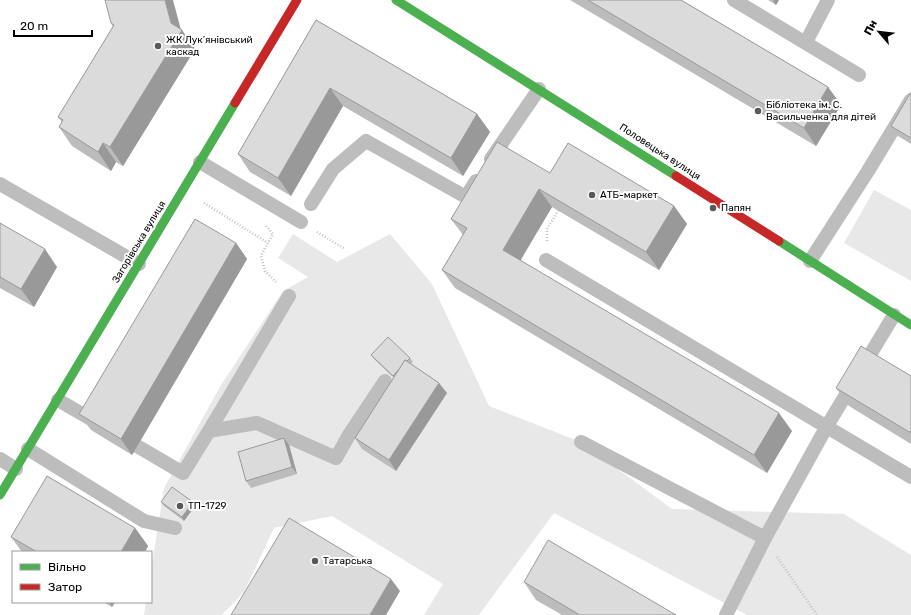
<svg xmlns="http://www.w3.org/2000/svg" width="911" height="615" font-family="Rubik,sans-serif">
	<rect width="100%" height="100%" fill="#fff"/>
	<!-- green -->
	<g fill="#e8e8e8">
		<path d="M874 190 911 210V281L844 243Z"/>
		<path d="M293 234 337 262 390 234 432 284 489 406 581 442 672 509 844 514 911 555V615H747L554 513 479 615H424L443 584 332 516 274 528 244 592 222 615H144L146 602H151V570L164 488 221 385 283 291 308 277 278 258Z"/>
	</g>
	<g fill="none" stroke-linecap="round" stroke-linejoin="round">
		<!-- path -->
		<g stroke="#c2c2c2" stroke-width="2.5" stroke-dasharray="1 2" stroke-linecap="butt">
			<path d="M204 203 268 243"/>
			<path d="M266 226 273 234 261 256 265 271 276 282"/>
			<path d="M317 232 345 249"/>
			<path d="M547 241V229L560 208"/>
			<path d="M777 557 817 615"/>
		</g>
		<!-- lane -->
		<g stroke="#bdbdbd" stroke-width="14">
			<path d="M734 0 859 75"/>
			<path d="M806 42 828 0"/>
			<path d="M491 159 539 89"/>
			<path d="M200 162 301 222"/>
			<path d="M0 184 139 264"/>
			<path d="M311 204 333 169 366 141 466 197 476 181"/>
			<path d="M546 260 911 477"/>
			<path d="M810 261 868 171 911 100"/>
			<path d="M58 400 96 422"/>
			<path d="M209 431 289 296"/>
			<path d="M581 442 765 538"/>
			<path d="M137 446 183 473 209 431 257 423 336 458 349 435 385 381"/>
			<path d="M28 449 144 521 175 528"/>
			<path d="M0 459 16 469"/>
			<path d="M726 615 765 538 827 426 894 315"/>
		</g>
		<!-- fast -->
		<g stroke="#4caf50" stroke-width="9">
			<path d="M396 0 676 176"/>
			<path d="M779 241 911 325"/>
			<path d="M0 495 235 103"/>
		</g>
		<!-- jam -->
		<g stroke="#c62828" stroke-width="9">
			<path d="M235 103 297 0"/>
			<path d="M676 176 779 241"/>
		</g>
	</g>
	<!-- wall -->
	<g fill="#bcbcbc">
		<path d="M570 0H681L828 87 841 105 816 146Z"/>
		<path d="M768 0H779L776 5Z"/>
		<path d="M316 20 477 114 490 132 463 176 343 106 291 196 250 172 238 154Z"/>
		<path d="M111 23 181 29 195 49 123 166 116 162 111 171 72 146 59 127 62 122 58 117 113 27Z"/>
		<path d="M911 92V144L898 136 891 126Z"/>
		<path d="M550 173 674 206 687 224 659 270 552 207 520 260 792 431 767 473 455 288 442 270 463 235 451 219Z"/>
		<path d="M0 223 57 267 34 307 0 288Z"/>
		<path d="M236 243 247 259 132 455 91 430 79 414Z"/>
		<path d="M371 355 410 358 413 362 411 364 447 393 396 471 362 449 355 438 394 378 374 359Z"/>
		<path d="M911 376V444L849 406 836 388Z"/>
		<path d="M289 445 297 474 251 488 246 481Z"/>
		<path d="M161 502 195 506 184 521 164 506Z"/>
		<path d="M135 528 148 546 145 552H22L11 537Z"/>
		<path d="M524 582 676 615H562L536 600Z"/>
		<path d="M103 602H115L112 607Z"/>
	</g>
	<!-- shaded-wall -->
	<g fill="#999">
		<path d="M165 0H173L181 30H182L195 49 123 166 110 147 171 23Z"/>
		<path d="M774 0H779L776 5 773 1Z"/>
		<path d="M828 87 841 105 816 146 804 128Z"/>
		<path d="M330 88 343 106 291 196 278 178Z"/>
		<path d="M477 114 490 132 463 176 451 158Z"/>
		<path d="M103 143 116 162 111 171 98 152Z"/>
		<path d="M539 189 552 207 516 268 503 250Z"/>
		<path d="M674 206 687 224 659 270 646 252Z"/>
		<path d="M236 243 247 259 132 455 121 439Z"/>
		<path d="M45 249 57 267 34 307 21 289Z"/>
		<path d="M439 383 447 393 396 471 389 460Z"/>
		<path d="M779 413 792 431 767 473 754 455Z"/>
		<path d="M284 438 289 445 297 474 292 467Z"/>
		<path d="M193 502 195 506 184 521 182 517Z"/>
		<path d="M135 528 148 546 145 552H121Z"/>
		<path d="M391 579 400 591 386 615H370Z"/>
		<path d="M109 602H115L112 607Z"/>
	</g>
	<!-- building -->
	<g fill="#dbdbdb" stroke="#999">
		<path d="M105 0H165L171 23 182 30 110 147 103 143 98 152 59 127 63 120 58 117 114 25 111 23Z"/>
		<path d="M588 0H681L828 87 804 128Z"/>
		<path d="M316 20 477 114 451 158 330 88 278 178 238 154Z"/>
		<path d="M911 92V138L891 126Z"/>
		<path d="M497 142 550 173 568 143 674 206 646 252 539 189 503 250 779 413 754 455 442 270 467 228 451 219Z"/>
		<path d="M195 219 236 243 121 439 79 414Z"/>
		<path d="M0 223 45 249 21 289 0 277Z"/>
		<path d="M388 337 410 358 407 361 405 360 400 368 393 376 371 355Z"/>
		<path d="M861 346 911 376V433L836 388Z"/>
		<path d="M405 360 439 383 389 460 355 438Z"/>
		<path d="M284 438 292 467 246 481 238 452Z"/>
		<path d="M47 476 135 528 121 552H37L11 537Z"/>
		<path d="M172 487 193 502 182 517 161 502Z"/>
		<path d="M289 518 391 579 370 615H231Z"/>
		<path d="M548 540 676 615H580L524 582Z"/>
	</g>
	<!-- markers -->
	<g fill="#595959" stroke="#fff" stroke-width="1.5">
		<circle cx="158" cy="46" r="4"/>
		<circle cx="758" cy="111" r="4"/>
		<circle cx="592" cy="195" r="4"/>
		<circle cx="713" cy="208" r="4"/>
		<circle cx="180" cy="506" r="4"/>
		<circle cx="315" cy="561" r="4"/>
	</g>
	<g text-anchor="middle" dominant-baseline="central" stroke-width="4" stroke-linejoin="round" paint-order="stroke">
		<!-- poi labels -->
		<g font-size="10" fill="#000" stroke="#fff" text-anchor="start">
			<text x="166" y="40">ЖК Лук’янівський<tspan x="166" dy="12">каскад</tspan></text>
			<text x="766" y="105">Бібліотека ім. С.<tspan x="766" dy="12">Васильченка для дітей</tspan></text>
			<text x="600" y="195">АТБ-маркет</text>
			<text x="721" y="208">Папян</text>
			<text x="188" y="506">ТП-1729</text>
			<text x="323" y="561">Татарська</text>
		</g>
		<!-- street labels -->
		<g font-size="10" fill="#000" stroke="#fff">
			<text transform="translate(660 152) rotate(33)">Половецька вулиця</text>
			<text transform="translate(139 242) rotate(-59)">Загорівська вулиця</text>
		</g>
	</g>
	<!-- legend -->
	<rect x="12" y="551" width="140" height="52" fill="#ffffff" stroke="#999999"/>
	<rect x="20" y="564" width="20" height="6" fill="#4caf50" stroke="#999999"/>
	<text x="48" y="571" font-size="12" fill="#000000">Вільно</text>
	<rect x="20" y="584" width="20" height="6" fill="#c62828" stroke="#999999"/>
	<text x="48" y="591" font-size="12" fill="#000000">Затор</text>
	<!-- north arrow -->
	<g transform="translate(879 32) rotate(298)" stroke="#ffffff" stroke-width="3" paint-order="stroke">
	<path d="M0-3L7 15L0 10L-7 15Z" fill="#000000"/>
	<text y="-6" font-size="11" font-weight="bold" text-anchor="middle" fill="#000000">Пн</text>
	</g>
	<!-- scale -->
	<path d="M14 30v6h78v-6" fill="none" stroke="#000000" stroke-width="2"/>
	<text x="20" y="30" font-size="12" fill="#000000" stroke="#ffffff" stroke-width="3" paint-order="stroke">20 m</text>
</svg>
